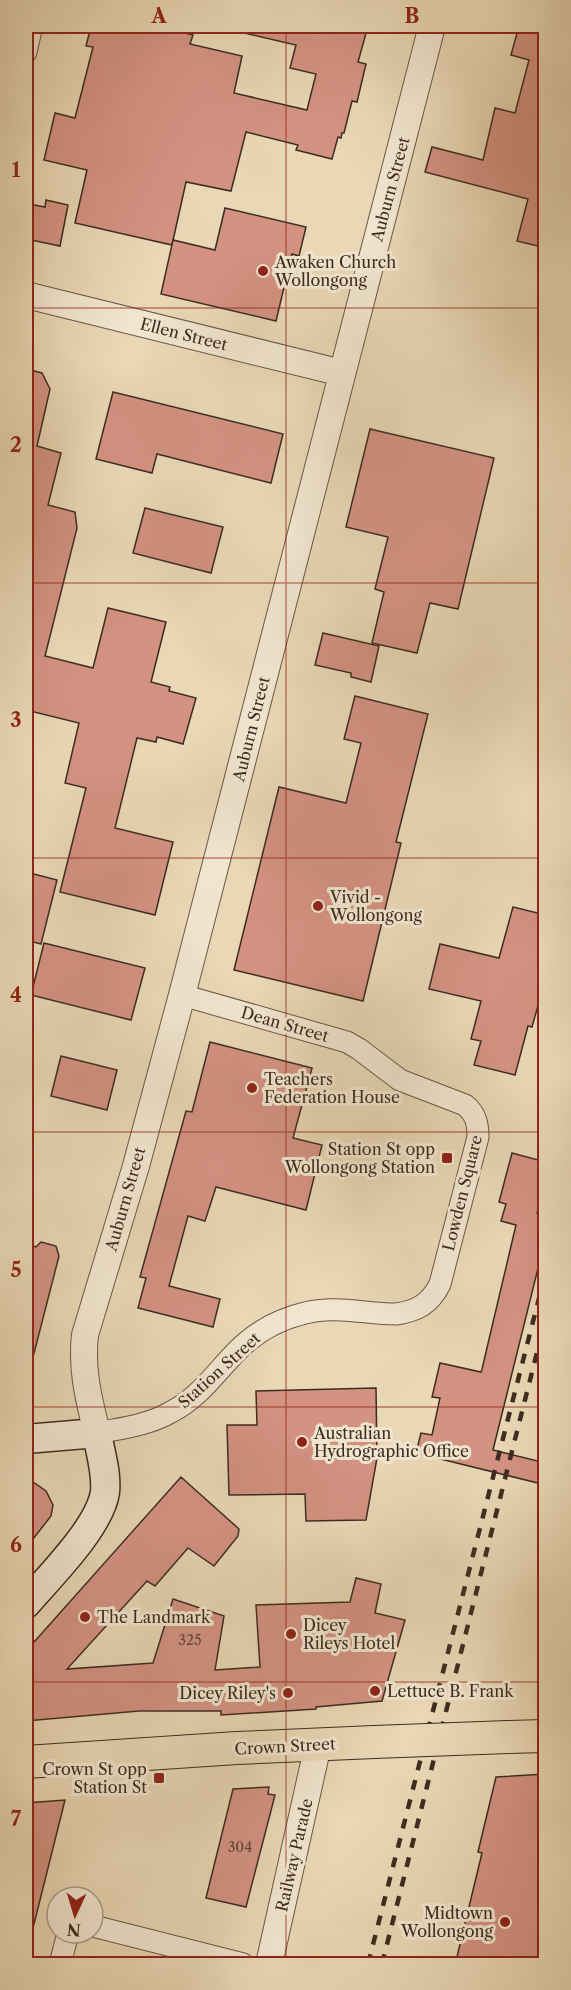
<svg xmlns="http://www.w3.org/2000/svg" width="571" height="1990" font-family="'Libre Caslon Text',serif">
	<rect width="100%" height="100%" fill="#e9d7b5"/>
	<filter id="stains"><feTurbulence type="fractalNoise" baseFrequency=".00333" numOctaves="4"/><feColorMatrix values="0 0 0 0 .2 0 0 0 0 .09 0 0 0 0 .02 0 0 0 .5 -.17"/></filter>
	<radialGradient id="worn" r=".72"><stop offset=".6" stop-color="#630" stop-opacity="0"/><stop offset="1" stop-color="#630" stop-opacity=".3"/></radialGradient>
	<!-- building -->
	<g fill="#d39282" stroke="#3d2d20" stroke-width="1.5">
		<path d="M91 26H159L193 35 190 44 242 56 234 93 307 110 316 74 290 68 296 45 244 33 245 26H368L358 62 366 64 357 102 352 101 344 133H342L341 138 338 137 332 159 296 150 298 145 246 132 231 191 186 182 172 245 75 223 87 170 44 160 55 113 75 118 93 47 86 46Z"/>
		<path d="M519 26H546V248L517 241 528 199 425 172 432 147 483 160 495 108 515 113 529 60 511 55Z"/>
		<path d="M46 200 68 205 60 246 26 239V218L29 204 45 207Z"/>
		<path d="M225 208 306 227 299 256 292 254 276 321 161 294 173 240 215 250Z"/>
		<path d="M26 369 42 373 50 389 37 446 61 453 48 505 75 512 77 528 45 656 93 668 108 608 166 622 151 682 170 687 169 691 196 698 183 744 157 737 156 742 137 738 115 828 173 842 155 915 60 892 86 788 65 783 79 723 26 710Z"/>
		<path d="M113 392 283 434 271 483 157 454 152 473 96 459Z"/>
		<path d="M370 429 494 458 458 609 430 603 417 653 372 643 384 592 375 589 388 537 346 527Z"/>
		<path d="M145 508 223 527 211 573 133 553Z"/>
		<path d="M323 633 379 646 371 682 351 677V673L315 665Z"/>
		<path d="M355 696 428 714 396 842 401 843 363 1001 234 970 279 787 346 803 361 743 344 739Z"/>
		<path d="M26 872 57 880 41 944 26 940Z"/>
		<path d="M513 907 546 915V977L532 1027 528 1026 515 1075 474 1065 481 1041 471 1039 481 1001 429 989 440 944 499 958Z"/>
		<path d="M44 943 145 968 131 1020 31 995Z"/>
		<path d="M210 1042 312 1068 293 1138 322 1145 306 1210 216 1187 205 1221 188 1216 169 1286 220 1299 213 1327 138 1308 146 1278 140 1277 186 1111 192 1112Z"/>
		<path d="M61 1056 117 1070 107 1110 51 1096Z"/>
		<path d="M512 1153 546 1162V1182L537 1213 546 1215V1236L493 1450 546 1463V1485L416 1453 421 1433 432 1435 440 1398 432 1397 440 1363 481 1372 482 1369 516 1225 501 1221 506 1204 499 1202Z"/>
		<path d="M41 1242 56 1246 59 1256 32 1361H26V1244L36 1247Z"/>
		<path d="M376 1388 377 1458 366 1520 306 1521 305 1494 229 1495 227 1425H257L256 1391Z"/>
		<path d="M26 1477 46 1491 53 1505 51 1516 26 1548Z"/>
		<path d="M181 1477 239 1529 238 1536 214 1566 188 1548 155 1586 147 1581 67 1669 153 1663 173 1599 224 1616 215 1670 260 1667 256 1605 350 1602 356 1578 381 1584 375 1613 405 1620 382 1701 316 1707V1709L221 1715V1711H139L26 1721V1651Z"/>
		<path d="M546 1774V1965H455L482 1853 478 1852 496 1777Z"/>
		<path d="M269 1787 268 1794 275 1795 246 1907 206 1898 233 1789Z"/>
		<path d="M65 1800 32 1932 26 1931V1803Z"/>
	</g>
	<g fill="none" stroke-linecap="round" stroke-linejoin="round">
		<defs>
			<g id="minor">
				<path d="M26 52 32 26"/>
				<path d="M97 1433C122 1428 149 1425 171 1412 199 1398 216 1372 238 1350 256 1332 280 1319 305 1313 335 1305 366 1314 396 1314 417 1311 430 1304 440 1284L478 1137C478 1124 476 1114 465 1105L400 1080 359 1049 347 1042 182 995"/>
				<path d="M93 1926 243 1964"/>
				<path d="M60 1964 67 1937 72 1933"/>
			</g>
			<g id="tertiary">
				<path d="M26 295 342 373"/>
				<path d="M97 1433C89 1400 81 1370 85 1335L136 1166 182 995 432 26"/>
				<path d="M269 1964 318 1745"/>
			</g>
			<path id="secondary" d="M26 1439 97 1433C100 1452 107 1472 105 1492 100 1527 49 1577 26 1604"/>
			<g id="primary">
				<path d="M508 1737 546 1736"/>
				<path d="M26 1762 237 1748 374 1742"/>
			</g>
		</defs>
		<!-- minor casing -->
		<use href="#minor" stroke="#685845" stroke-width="23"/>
		<!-- tertiary casing -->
		<use href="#tertiary" stroke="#685845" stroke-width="28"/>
		<!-- secondary casing -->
		<use href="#secondary" stroke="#3d2d20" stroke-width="31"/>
		<!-- primary casing -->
		<use href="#primary" stroke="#3d2d20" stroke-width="34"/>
		<!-- minor -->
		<use href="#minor" stroke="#f1e5cf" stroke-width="21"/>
		<!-- tertiary -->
		<use href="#tertiary" stroke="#f1e5cf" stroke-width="26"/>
		<!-- secondary -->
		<use href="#secondary" stroke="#f1e5cf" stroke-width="28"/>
		<!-- primary -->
		<use href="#primary" stroke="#e9d7b5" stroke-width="32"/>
		<!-- rail -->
		<g stroke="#3d2d20" stroke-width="4.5" stroke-dasharray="10 10" stroke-linecap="butt">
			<path d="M368 1964 546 1271"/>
			<path d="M382 1964 546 1317"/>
		</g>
		<defs>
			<path id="primary-bridge" d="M374 1742 508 1737"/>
		</defs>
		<!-- primary-bridge casing -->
		<use href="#primary-bridge" stroke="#3d2d20" stroke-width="34" stroke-linecap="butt"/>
		<!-- primary-bridge -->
		<use href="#primary-bridge" stroke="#e9d7b5" stroke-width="32"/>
	</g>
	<!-- grid -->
	<path fill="none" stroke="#8f2418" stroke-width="1.5" stroke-opacity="0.55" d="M286 26V1964M26 308H546M26 583H546M26 858H546M26 1132H546M26 1407H546M26 1682H546"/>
	<!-- markers -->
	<g fill="#8f2418" stroke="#f1e5cf" stroke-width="2">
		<circle cx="263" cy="271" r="6"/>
		<circle cx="318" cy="906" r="6"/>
		<circle cx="252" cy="1088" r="6"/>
		<rect x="441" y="1152" width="12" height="12" rx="3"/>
		<circle cx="302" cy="1442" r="6"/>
		<circle cx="85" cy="1617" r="6"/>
		<circle cx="291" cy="1634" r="6"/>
		<circle cx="375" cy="1691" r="6"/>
		<circle cx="288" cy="1693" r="6"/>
		<rect x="153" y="1772" width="12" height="12" rx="3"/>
		<circle cx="505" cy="1922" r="6"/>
	</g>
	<g text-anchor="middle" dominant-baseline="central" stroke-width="6" stroke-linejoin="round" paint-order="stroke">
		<!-- number labels -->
		<g font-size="14" fill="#624638">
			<text x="190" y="1640">325</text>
			<text x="240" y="1847">304</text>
		</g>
		<!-- street labels -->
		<g font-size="16" fill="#3d2d20" stroke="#f1e5cf">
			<text transform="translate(390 189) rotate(-75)">Auburn Street</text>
			<text transform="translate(184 334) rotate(14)">Ellen Street</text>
			<text transform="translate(251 729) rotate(-76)">Auburn Street</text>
			<text transform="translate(285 1024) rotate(16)">Dean Street</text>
			<text transform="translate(462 1193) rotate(-76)">Lowden Square</text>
			<text transform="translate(125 1199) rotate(-74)">Auburn Street</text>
			<text transform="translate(219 1370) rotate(-42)">Station Street</text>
			<text transform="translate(285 1746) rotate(-3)">Crown Street</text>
			<text transform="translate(294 1855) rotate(-77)">Railway Parade</text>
		</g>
		<!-- poi labels -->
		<g font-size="16" fill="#3d2d20" stroke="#f1e5cf" text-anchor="start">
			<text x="275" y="262">Awaken Church<tspan x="275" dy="18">Wollongong</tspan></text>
			<text x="330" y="897">Vivid -<tspan x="330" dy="18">Wollongong</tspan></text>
			<text x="264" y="1079">Teachers<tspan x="264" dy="18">Federation House</tspan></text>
			<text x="435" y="1149" text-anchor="end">Station St opp<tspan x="435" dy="18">Wollongong Station</tspan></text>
			<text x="314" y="1433">Australian<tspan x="314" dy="18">Hydrographic Office</tspan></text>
			<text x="97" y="1617">The Landmark</text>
			<text x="303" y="1625">Dicey<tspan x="303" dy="18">Rileys Hotel</tspan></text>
			<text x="387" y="1691">Lettuce B. Frank</text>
			<text x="276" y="1693" text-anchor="end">Dicey Riley's</text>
			<text x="147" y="1769" text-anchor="end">Crown St opp<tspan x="147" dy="18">Station St</tspan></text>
			<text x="493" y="1913" text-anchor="end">Midtown<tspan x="493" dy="18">Wollongong</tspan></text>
		</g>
	</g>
	<!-- margin -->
	<rect width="571" height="1990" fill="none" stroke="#e9d7b5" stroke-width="66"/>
	<!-- north arrow -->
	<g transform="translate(75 1915) rotate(184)"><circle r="28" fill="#f1e5cf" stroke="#a99b89" stroke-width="1.5"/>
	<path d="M0-4.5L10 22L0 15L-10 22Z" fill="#8f2418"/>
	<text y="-9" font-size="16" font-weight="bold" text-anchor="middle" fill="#3d2d20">N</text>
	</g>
	<rect x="33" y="33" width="505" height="1924" fill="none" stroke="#8f2418" stroke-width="2"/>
	<g font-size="20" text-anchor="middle" font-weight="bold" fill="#8f2418">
		<text x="159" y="23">A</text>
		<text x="412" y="23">B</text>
		<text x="16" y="177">1</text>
		<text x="16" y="452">2</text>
		<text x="16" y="727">3</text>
		<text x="16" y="1002">4</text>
		<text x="16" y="1277">5</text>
		<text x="16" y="1552">6</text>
		<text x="16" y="1826">7</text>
	</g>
	<rect width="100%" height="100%" filter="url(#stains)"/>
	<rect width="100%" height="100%" fill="url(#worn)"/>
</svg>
